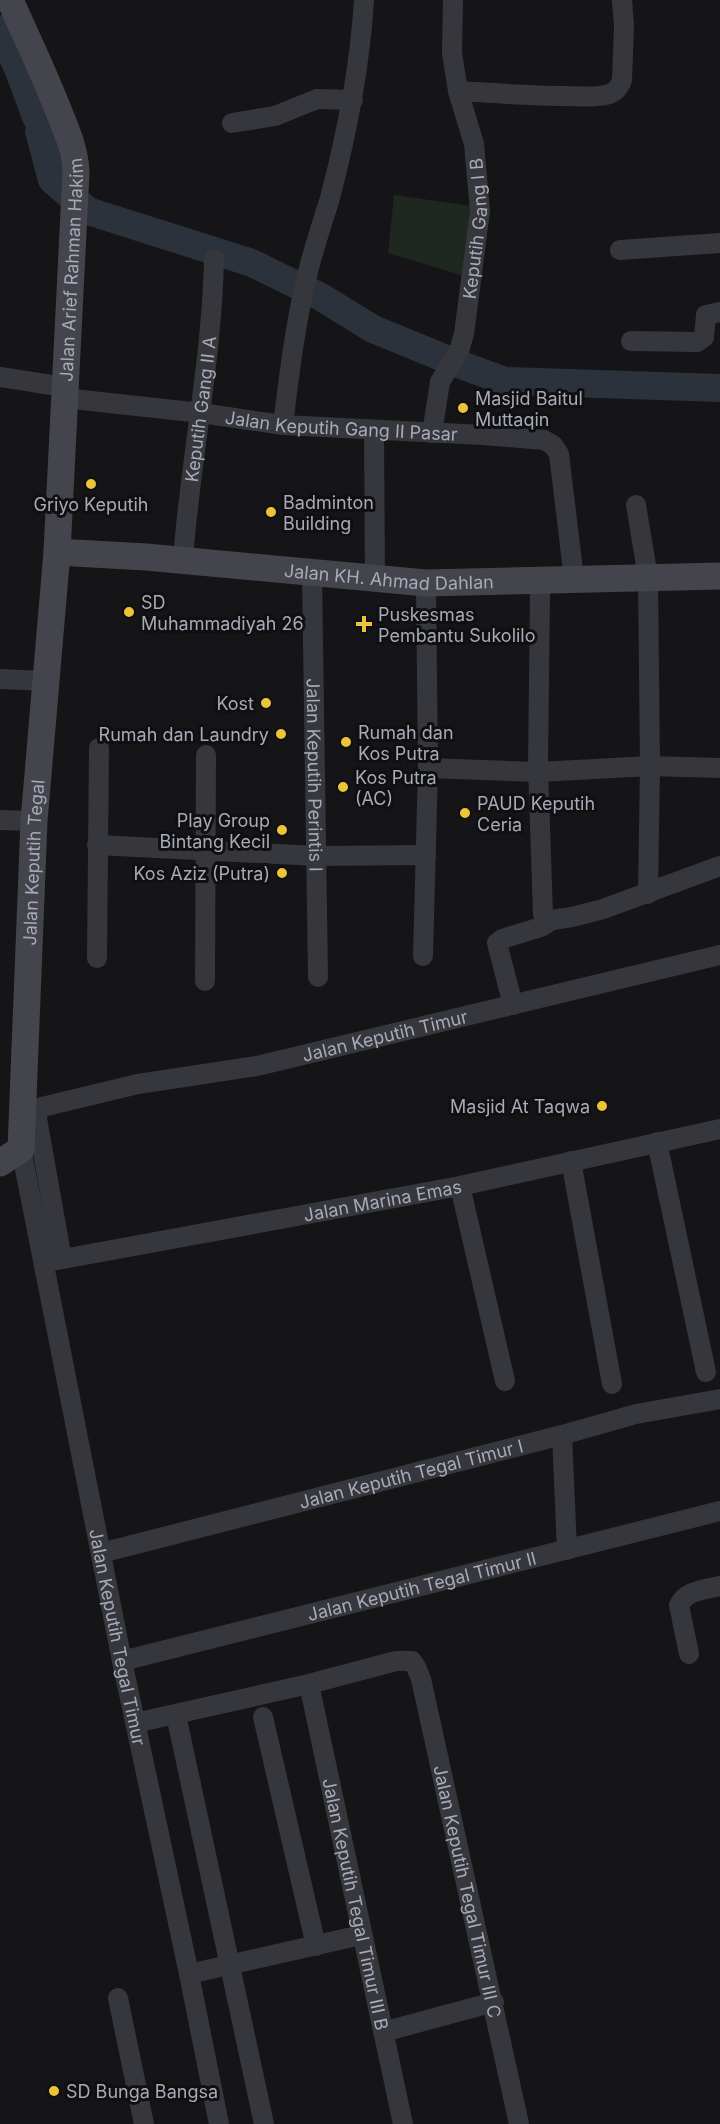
<svg xmlns="http://www.w3.org/2000/svg" width="720" height="2124" font-family="Inter,sans-serif">
	<rect width="100%" height="100%" fill="#151517"/>
	<!-- green -->
	<path fill="#1f2721" d="M394 195 472 206 464 276 388 253Z"/>
	<g fill="none" stroke-linecap="round" stroke-linejoin="round">
		<!-- river -->
		<g stroke="#2c323b" stroke-width="28">
			<path d="M0 29 19 71 36 117"/>
			<path d="M39 131 52 180 88 211 252 263 321 297 373 329 461 365 505 381 720 388"/>
		</g>
		<!-- street -->
		<g stroke="#36373c" stroke-width="20">
			<path d="M458 91C493 93 529 96 564 96 577 96 593 98 606 95 614 93 619 89 622 80L624 26 622 0"/>
			<path d="M232 123 275 116 317 99 353 100"/>
			<path d="M620 250 720 243"/>
			<path d="M631 341 697 342 704 337 706 315 720 312"/>
			<path d="M0 377 64 387"/>
			<path id="s1" d="M64 398 201 413 283 425 483 435 544 440 553 445 559 454 572 562 573 580"/>
			<path d="M283 425C289 376 295 325 307 276 313 250 322 224 330 198 347 133 360 67 364 0"/>
			<path d="M374 431 375 579"/>
			<path id="s2" d="M432 433 440 382 459 351 464 334 480 211 474 144 458 91 452 53 453 0"/>
			<path d="M636 505 648 577 650 766 648 894"/>
			<path id="s3" d="M183 560C190 460 212 361 214 259"/>
			<path id="s4" d="M312 573 318 977"/>
			<path d="M538 580 540 593 538 767 543 914 546 921 572 917 603 909 720 866"/>
			<path d="M0 679 45 681"/>
			<path d="M428 768 539 772 650 766 720 768"/>
			<path d="M0 820 34 821"/>
			<path d="M97 845 317 856 426 855"/>
			<path d="M423 956 428 768 426 583"/>
			<path d="M97 958 99 748"/>
			<path d="M205 981 206 755"/>
			<path d="M513 1005 497 943 502 939 541 927 549 922"/>
			<path id="s5" d="M40 1139 21 1149 122 1661 189 1974 219 2124"/>
			<path d="M657 1142 706 1372"/>
			<path d="M571 1161 612 1384"/>
			<path d="M460 1186 505 1381"/>
			<path id="s6" d="M62 1259 37 1119 38 1113 42 1107 138 1084 257 1066 720 955"/>
			<path id="s7" d="M52 1261 460 1186 720 1129"/>
			<path d="M562 1435 567 1550"/>
			<path id="s8" d="M101 1553 562 1435 636 1414 720 1399"/>
			<path d="M689 1654 679 1605C687 1590 704 1590 720 1586"/>
			<path id="s9" d="M122 1661 720 1511"/>
			<path id="s10" d="M309 1684 403 2124"/>
			<path d="M176 1715 264 2124"/>
			<path d="M263 1717 316 1946"/>
			<path id="s11" d="M135 1723 309 1684 396 1661H412L416 1667 421 1679 519 2124"/>
			<path d="M189 1974 361 1935"/>
			<path d="M118 1998 144 2124"/>
			<path d="M383 2032 494 2002"/>
		</g>
		<!-- secondary -->
		<g stroke="#44454c" stroke-width="27">
			<path id="s12" d="M57 552 146 557 426 583 720 576"/>
			<path id="s13" d="M0 1163 21 1149 34 821 57 552 76 172C75 147 64 125 55 102 41 67 25 34 10 0"/>
		</g>
	</g>
	<!-- markers -->
	<g fill="#edc337" stroke="#101012" stroke-width="2">
		<circle cx="463" cy="408" r="6"/>
		<circle cx="91" cy="484" r="6"/>
		<circle cx="271" cy="512" r="6"/>
		<circle cx="129" cy="612" r="6"/>
		<path d="M361 615h6v6h6v6h-6v6h-6v-6h-6v-6h6z"/>
		<circle cx="266" cy="703" r="6"/>
		<circle cx="281" cy="734" r="6"/>
		<circle cx="346" cy="742" r="6"/>
		<circle cx="343" cy="787" r="6"/>
		<circle cx="465" cy="813" r="6"/>
		<circle cx="282" cy="830" r="6"/>
		<circle cx="282" cy="873" r="6"/>
		<circle cx="602" cy="1106" r="6"/>
		<circle cx="54" cy="2091" r="6"/>
	</g>
	<g text-anchor="middle" dominant-baseline="central" stroke-width="6" stroke-linejoin="round" paint-order="stroke">
		<!-- street labels -->
		<g font-size="18" fill="#a7abb7" stroke="#101012">
			<text stroke="none"><textPath href="#s2" startOffset="212">Keputih Gang I B</textPath></text>
			<text stroke="none"><textPath href="#s13" startOffset="906">Jalan Arief Rahman Hakim</textPath></text>
			<text stroke="none"><textPath href="#s3" startOffset="152">Keputih Gang II A</textPath></text>
			<text stroke="none"><textPath href="#s1" startOffset="279">Jalan Keputih Gang II Pasar</textPath></text>
			<text stroke="none"><textPath href="#s12" startOffset="333">Jalan KH. Ahmad Dahlan</textPath></text>
			<text stroke="none"><textPath href="#s4" startOffset="202">Jalan Keputih Perintis I</textPath></text>
			<text stroke="none"><textPath href="#s13" startOffset="312">Jalan Keputih Tegal</textPath></text>
			<text stroke="none"><textPath href="#s6" startOffset="506">Jalan Keputih Timur</textPath></text>
			<text stroke="none"><textPath href="#s7" startOffset="336">Jalan Marina Emas</textPath></text>
			<text stroke="none"><textPath href="#s8" startOffset="320">Jalan Keputih Tegal Timur I</textPath></text>
			<text stroke="none"><textPath href="#s9" startOffset="309">Jalan Keputih Tegal Timur II</textPath></text>
			<text stroke="none"><textPath href="#s5" startOffset="519">Jalan Keputih Tegal Timur</textPath></text>
			<text stroke="none"><textPath href="#s11" startOffset="522">Jalan Keputih Tegal Timur III C</textPath></text>
			<text stroke="none"><textPath href="#s10" startOffset="225">Jalan Keputih Tegal Timur III B</textPath></text>
		</g>
		<!-- poi labels -->
		<g font-size="18" fill="#a7abb7" stroke="#101012" text-anchor="start">
			<text x="475" y="398">Masjid Baitul<tspan x="475" dy="21">Muttaqin</tspan></text>
			<text x="283" y="502">Badminton<tspan x="283" dy="21">Building</tspan></text>
			<text x="91" y="504" text-anchor="middle">Griyo Keputih</text>
			<text x="141" y="602">SD<tspan x="141" dy="21">Muhammadiyah 26</tspan></text>
			<text x="378" y="614">Puskesmas<tspan x="378" dy="21">Pembantu Sukolilo</tspan></text>
			<text x="254" y="703" text-anchor="end">Kost</text>
			<text x="358" y="732">Rumah dan<tspan x="358" dy="21">Kos Putra</tspan></text>
			<text x="269" y="734" text-anchor="end">Rumah dan Laundry</text>
			<text x="355" y="777">Kos Putra<tspan x="355" dy="21">(AC)</tspan></text>
			<text x="477" y="803">PAUD Keputih<tspan x="477" dy="21">Ceria</tspan></text>
			<text x="270" y="820" text-anchor="end">Play Group<tspan x="270" dy="21">Bintang Kecil</tspan></text>
			<text x="270" y="873" text-anchor="end">Kos Aziz (Putra)</text>
			<text x="590" y="1106" text-anchor="end">Masjid At Taqwa</text>
			<text x="66" y="2091">SD Bunga Bangsa</text>
		</g>
	</g>
</svg>
